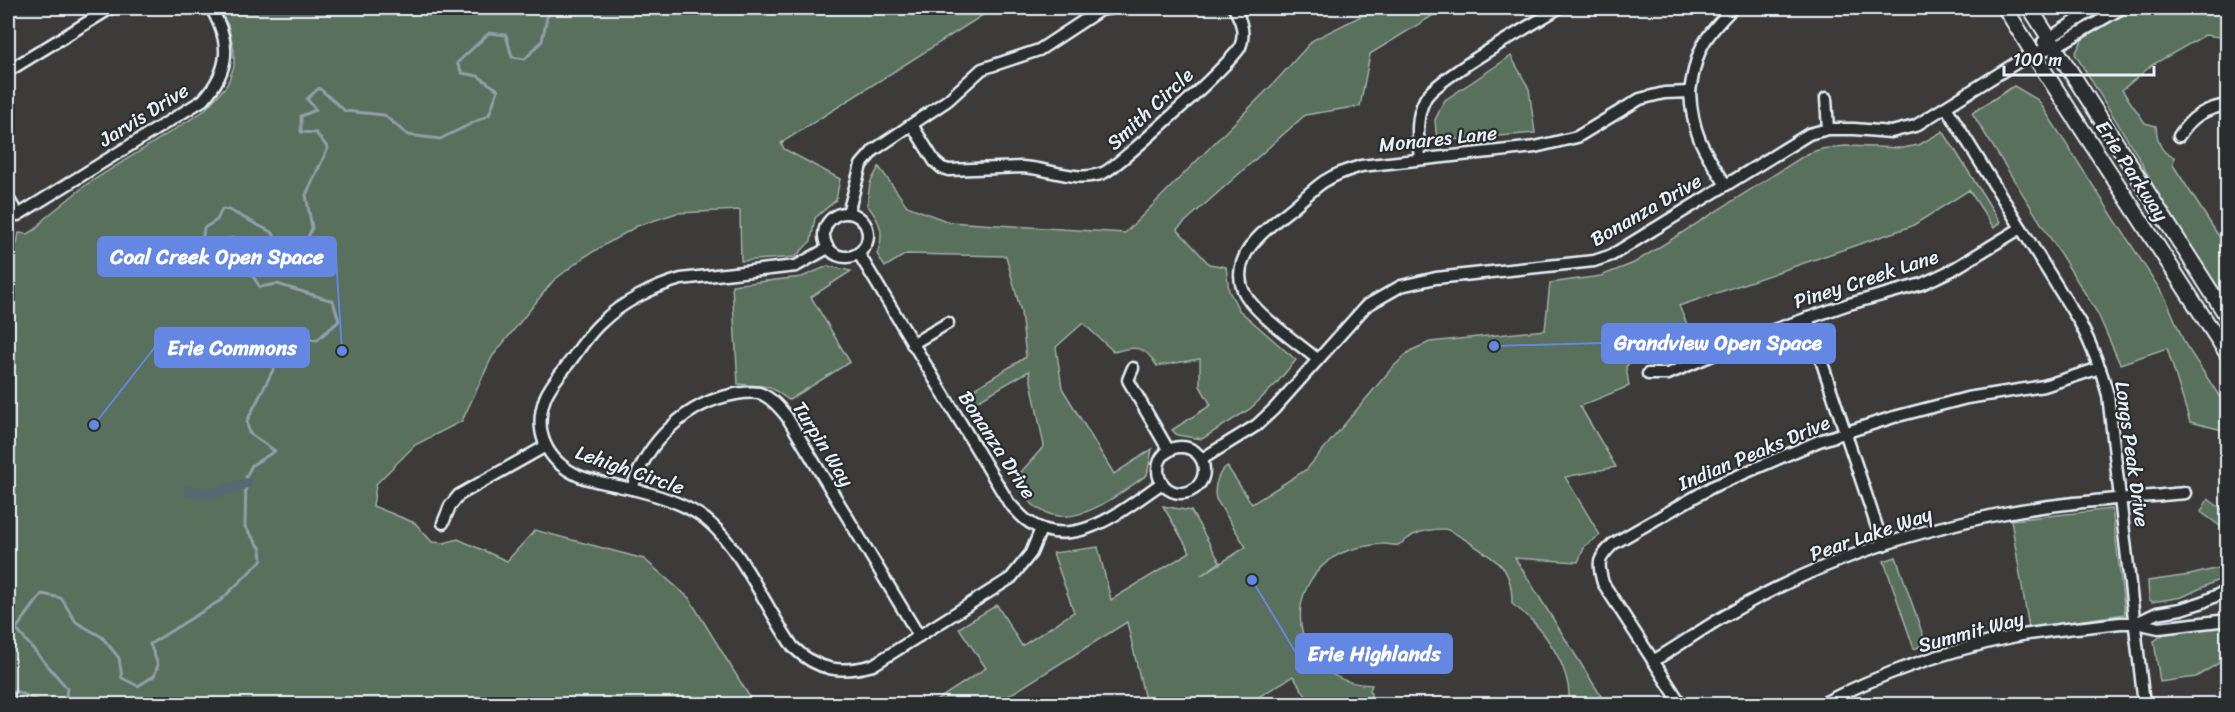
<svg xmlns="http://www.w3.org/2000/svg" width="2235" height="712" font-family="Sriracha,sans-serif">
	<rect width="100%" height="100%" fill="#3d3b39"/>
	<filter id="ink" filterUnits="userSpaceOnUse"><feTurbulence type="fractalNoise" baseFrequency=".0167" numOctaves="2"/><feDisplacementMap in="SourceGraphic" scale="12" xChannelSelector="R" yChannelSelector="G"/><feConvolveMatrix kernelMatrix="1 2 1 2 8 2 1 2 1" color-interpolation-filters="sRGB"/></filter>
	<g filter="url(#ink)">
		<!-- green -->
		<g fill="#596f5b" stroke="#a0b0aa" stroke-width="1.5">
			<path d="M217 8H994L781 143 784 149 840 179 836 200 815 218 811 241 795 257 741 261 740 210 677 213 637 226 584 257 553 281 492 357 462 421 415 445 376 484 373 506 415 523 432 542 444 543 458 539 507 561 535 530 644 559 689 598 754 704H8V543L10 542 8 517V250L17 244 19 233 28 234 36 229 44 219 87 184 204 111 227 85 234 66V50L228 25Z"/>
			<path d="M1377 8H1445L1370 54 1360 106 1305 115 1177 229 1209 264 1226 267 1229 291 1239 310 1296 360 1275 385 1250 409 1202 439 1177 435 1172 430 1211 405 1200 386V359L1157 366C1145 346 1135 345 1114 352L1083 323 1056 347 1062 388 1114 474 1152 449 1147 475C1112 498 1065 540 1027 499 1022 494 1018 486 1014 480L1044 446 1029 371 970 405 964 395 1026 357 1021 312 1006 256 906 254 885 267 877 254C885 233 881 222 867 205L870 183 879 167 907 206 949 222 1125 233 1274 83 1313 40Z"/>
			<path d="M2140 8H2227V38L2205 35 2152 65 2122 90 2145 123 2156 126C2157 140 2160 153 2174 157L2173 165 2227 249V305L2170 217 2139 158 2075 54 2084 37 2117 17Z"/>
			<path d="M1511 56 1529 89 1535 133 1437 141 1435 120 1445 100Z"/>
			<path d="M2014 86 2038 100 2166 299 2185 344 2227 408V431L2190 422 2167 348 2120 364 2098 314 1972 113Z"/>
			<path d="M1943 131 2000 222 1994 228 1969 190 1912 226 1679 306 1696 345 1667 359C1653 349 1636 352 1626 367L1629 386 1580 406 1616 467 1565 477 1600 535 1585 546 1578 562 1515 558 1606 704H1569C1572 667 1542 624 1512 604 1512 591 1511 580 1504 569 1500 562 1452 529 1444 529 1434 529 1422 531 1413 535 1408 538 1403 543 1398 545 1394 546 1388 544 1384 544 1376 544 1366 546 1357 548 1311 558 1286 607 1309 649 1322 674 1345 684 1372 685L1370 690 1373 704H1311L1293 676 1247 704H1146L1127 622 995 704H931L986 668 959 628 997 605 1022 646 1074 612 1053 553 1098 547 1111 600 1190 552 1163 506 1191 511 1220 562 1200 576 1246 547 1216 499C1213 488 1218 472 1227 466L1252 504 1307 469 1391 369 1410 351 1430 342 1545 330 1550 283 1601 276 1634 263 1807 154 1821 149 1845 146 1902 148 1919 145Z"/>
			<path d="M828 266 851 271 811 297 850 362 789 400 770 387 738 384 732 285 802 277Z"/>
			<path d="M2208 499 2227 513V531L2201 512Z"/>
			<path d="M2112 509 2125 614 2029 628 2011 520Z"/>
			<path d="M1896 557 1926 644 1914 649 1884 561Z"/>
			<path d="M2227 566V576L2182 597 2152 602 2149 599 2148 581 2190 575Z"/>
			<path d="M2227 624V658L2196 677 2160 682 2154 641 2167 632Z"/>
		</g>
		<g fill="none" stroke-linecap="round" stroke-linejoin="round">
			<!-- stream -->
			<g stroke="#929fa9" stroke-width="3">
				<path d="M11 704 15 691 46 704"/>
				<path d="M65 704 67 688 16 629 42 594 61 598 76 622 102 637 119 658 122 678 138 686 154 676 158 665 150 644 221 600 262 560 261 549 245 527 246 477 252 465 275 451 249 433 247 421 274 368 256 356 262 345 290 337 317 340 339 321 333 301 277 284 260 287 252 275 254 258 233 238 209 245 202 242 204 228 217 220 222 209 229 210 273 233 282 254 303 249 312 228 306 195 328 148 316 133 301 132V116L316 110 307 99 319 88 345 111 384 115 408 135 440 139 489 115 498 90 478 76 462 73 457 63 489 33 506 35 512 57 525 59 542 41 547 17 556 8"/>
			</g>
			<!-- canal -->
			<path stroke="#586874" stroke-width="10" d="M189 491C212 496 225 491 246 483"/>
			<defs>
				<g id="minor">
					<path d="M2043 42 2096 8"/>
					<path d="M8 71 111 8"/>
					<path d="M1690 92C1696 50 1703 38 1733 8"/>
					<path d="M1826 98 1828 129"/>
					<path d="M1946 107 2080 323C2092 346 2101 369 2108 395L2144 704"/>
					<path d="M912 125 935 162 942 168 949 170 1022 167C1048 168 1077 183 1103 173 1117 168 1235 59 1240 47 1246 33 1241 20 1234 8"/>
					<path d="M2179 136C2191 117 2205 108 2228 105"/>
					<path d="M1420 159C1418 139 1415 118 1425 99 1435 79 1535 23 1559 8"/>
					<path d="M8 198 18 215 203 100C231 69 231 42 211 8"/>
					<path d="M848 213 861 165 874 150 948 100 982 69 1039 50 1100 10 1112 8"/>
					<circle cx="846" cy="235" r="22"/>
					<path d="M828 248 796 266 681 279C655 286 621 303 602 322 589 333 579 350 568 364 560 375 550 385 545 398 533 432 546 461 579 476 591 481 606 483 618 486 648 492 687 502 710 523 743 552 767 610 793 647 818 671 841 674 873 665L1011 578 1031 553 1041 529"/>
					<path d="M859 254 1009 503C1015 509 1020 515 1026 520 1072 555 1124 509 1162 483"/>
					<path d="M1807 318 1883 545"/>
					<path d="M912 344 948 323"/>
					<path d="M1317 359C1298 343 1252 312 1243 290 1229 255 1268 227 1291 209 1302 200 1312 190 1323 182 1335 174 1348 170 1361 166L1535 147 1577 137 1640 99 1664 93 1690 92C1692 134 1704 151 1726 185"/>
					<path d="M1133 368 1128 380 1169 451"/>
					<path d="M1648 374H1668L1762 334 1849 304 1922 284 1952 270 2021 228"/>
					<circle cx="1181" cy="470" r="23"/>
					<path d="M1202 459 1257 425 1274 409 1366 306 1401 286 1436 278 1594 261 1612 255 1809 134 1828 129H1854L1891 132 1915 126 2032 53 2055 47 2122 8"/>
					<path d="M632 489C646 442 687 402 736 394 743 393 753 392 759 393 771 397 780 408 787 417L919 636"/>
					<path d="M443 523 450 506 459 495 546 446"/>
					<path d="M2136 623 2157 613 2181 609 2203 602 2228 590"/>
					<path d="M1653 661C1677 647 1699 631 1723 617 1807 567 1904 533 2000 514 2060 502 2124 499 2185 493"/>
					<path d="M1681 704 1603 583C1597 562 1598 559 1613 544L1712 487 1819 441 1894 417 1967 398 2044 386 2100 368"/>
					<path d="M1822 704C1881 673 1950 650 2016 636 2050 630 2086 627 2121 623H2136L2159 628 2228 620"/>
				</g>
				<g id="major">
					<path d="M2005 8 2041 66 2228 355"/>
					<path d="M2030 8 2228 318"/>
				</g>
			</defs>
			<!-- minor casing -->
			<use href="#minor" stroke="#e8f1f8" stroke-width="15"/>
			<!-- major casing -->
			<use href="#major" stroke="#e8f1f8" stroke-width="18"/>
			<!-- minor -->
			<use href="#minor" stroke="#2a2d2e" stroke-width="10"/>
			<!-- major -->
			<use href="#major" stroke="#2a2d2e" stroke-width="14"/>
		</g>
	</g>
	<g text-anchor="middle" dominant-baseline="central" stroke-width="4.5" stroke-linejoin="round" paint-order="stroke">
		<!-- street labels -->
		<g font-size="20" fill="#e8f1f8" stroke="#2a2d2e">
			<text transform="translate(1150 109) rotate(-43)">Smith Circle</text>
			<text transform="translate(144 115) rotate(-32)">Jarvis Drive</text>
			<text transform="translate(1438 139) rotate(-6)">Monares Lane</text>
			<text transform="translate(2132 171) rotate(57)">Erie Parkway</text>
			<text transform="translate(1646 210) rotate(-30)">Bonanza Drive</text>
			<text transform="translate(1866 279) rotate(-18)">Piney Creek Lane</text>
			<text transform="translate(823 444) rotate(58)">Turpin Way</text>
			<text transform="translate(997 445) rotate(57)">Bonanza Drive</text>
			<text transform="translate(1754 453) rotate(-23)">Indian Peaks Drive</text>
			<text transform="translate(2132 454) rotate(82)">Longs Peak Drive</text>
			<text transform="translate(630 470) rotate(19)">Lehigh Circle</text>
			<text transform="translate(1871 534) rotate(-19)">Pear Lake Way</text>
			<text transform="translate(1971 632) rotate(-15)">Summit Way</text>
		</g>
	</g>
	<!-- callouts -->
	<path fill="none" stroke="#6487e3" stroke-width="2" d="M342 351L336 257M1494 346L1602 343M94 425L155 347M1252 580L1296 653"/>
	<g fill="#6487e3" stroke="#2a2d2e" stroke-width="2">
		<circle cx="342" cy="351" r="6"/>
		<circle cx="1494" cy="346" r="6"/>
		<circle cx="94" cy="425" r="6"/>
		<circle cx="1252" cy="580" r="6"/>
	</g>
	<g fill="#6487e3" stroke="#6487e3" stroke-width="2">
		<rect x="98" y="237" width="238" height="39" rx="6"/>
		<rect x="1602" y="324" width="233" height="39" rx="6"/>
		<rect x="155" y="328" width="154" height="39" rx="6"/>
		<rect x="1296" y="634" width="156" height="39" rx="6"/>
	</g>
	<g font-size="21" text-anchor="middle" font-weight="bold" fill="#fff">
		<text x="217" y="264">Coal Creek Open Space</text>
		<text x="1718" y="350">Grandview Open Space</text>
		<text x="232" y="355">Erie Commons</text>
		<text x="1374" y="661">Erie Highlands</text>
	</g>
	<!-- margin -->
	<rect width="2235" height="712" fill="none" stroke="#2a2d2e" stroke-width="30"/>
	<rect x="15" y="15" width="2205" height="682" fill="none" stroke="#e8f1f8" stroke-width="2" filter="url(#ink)"/>
	<!-- scale -->
	<path d="M2004 66v9h150v-9" fill="none" stroke="#e8f1f8" stroke-width="3"/>
	<text x="2013" y="66" font-size="18" fill="#e8f1f8" stroke="#2a2d2e" stroke-width="4.5" paint-order="stroke">100 m</text>
</svg>
